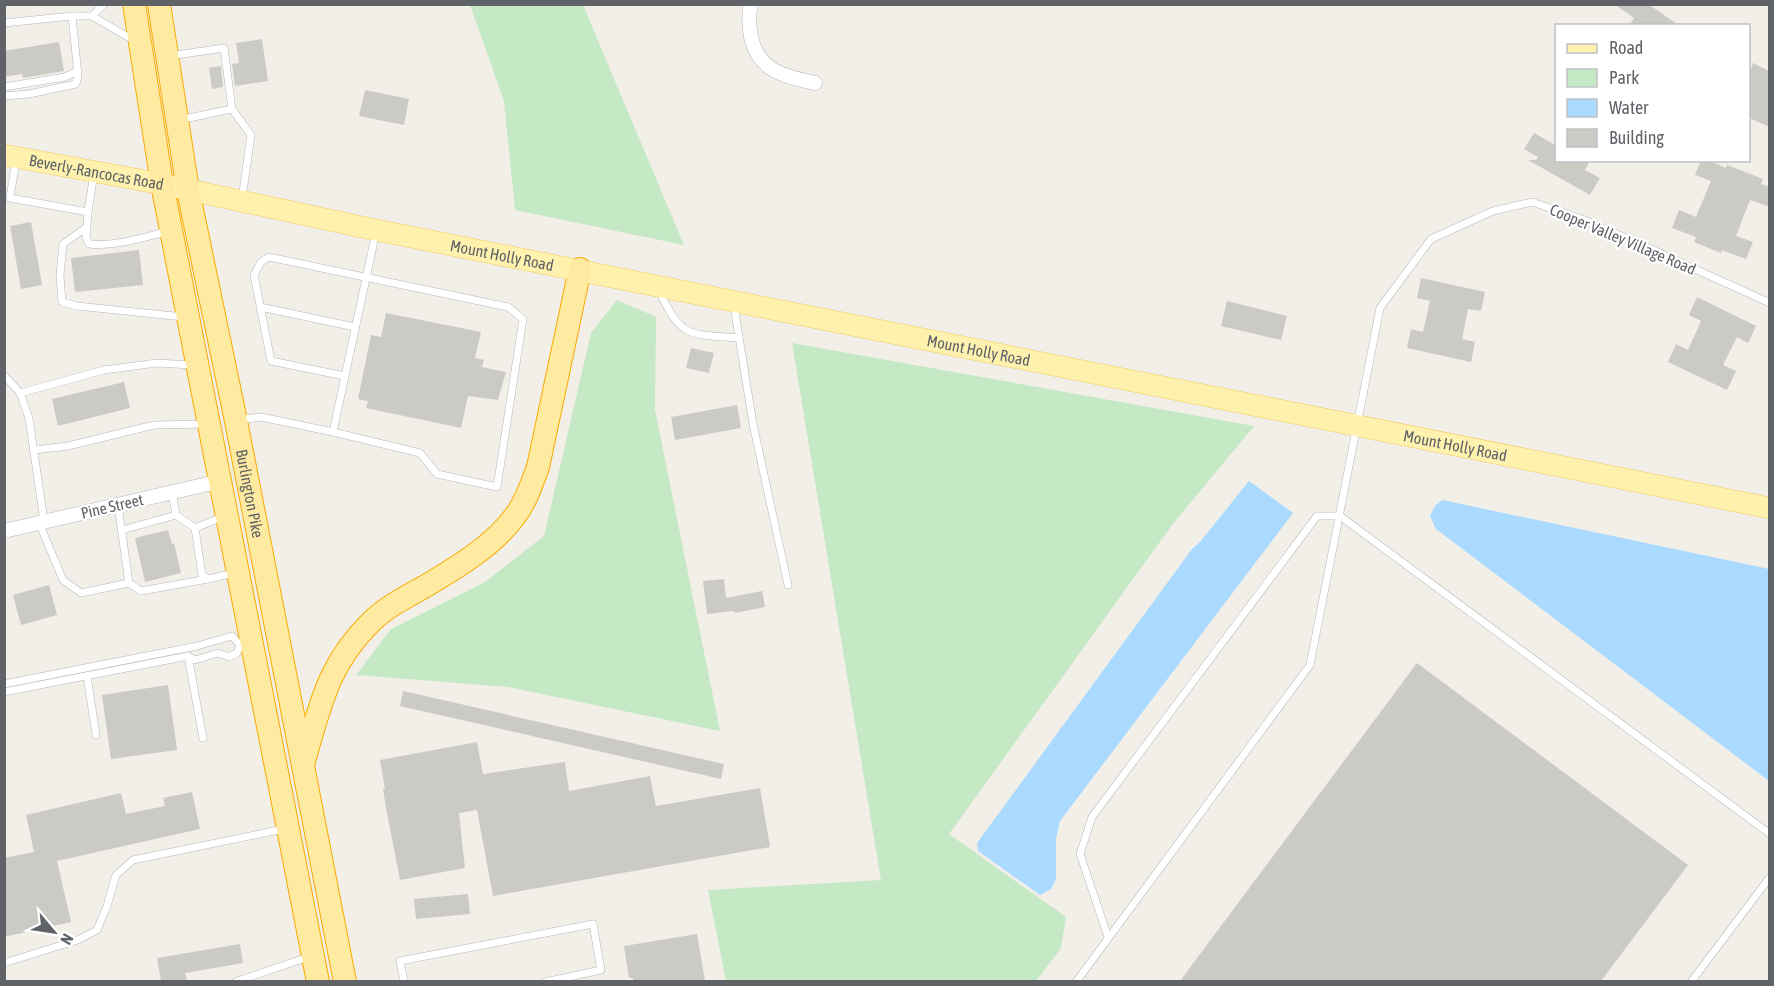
<svg xmlns="http://www.w3.org/2000/svg" width="1774" height="986" font-family="'Asap Condensed',sans-serif">
	<rect width="100%" height="100%" fill="#f1efe8"/>
	<!-- green -->
	<g fill="#c5e8c5">
		<path d="M470 5H583L684 245 515 210 504 101Z"/>
		<path d="M617 300 656 317 655 410 720 731 508 687 356 675 391 629 485 582 544 536 591 333Z"/>
		<path d="M792 343 1254 426 1172 525 949 834 1066 917 1061 948 1036 981H726L708 890 881 880Z"/>
	</g>
	<!-- water -->
	<g fill="#aadaff">
		<path d="M1249 481 1293 513 1060 821 1056 839V879L1051 889 1040 895 978 851 977 843 1192 549 1200 542Z"/>
		<path d="M1442 500 1769 569V781L1436 529 1430 516 1435 506Z"/>
	</g>
	<!-- building -->
	<g fill="#cccac5">
		<path d="M1614 4H1648L1680 26H1629L1634 18Z"/>
		<path d="M262 39 268 81 235 86 232 64 239 63 236 43Z"/>
		<path d="M59 42 64 71 23 78 22 74 4 77V51Z"/>
		<path d="M1753 63 1769 71 1770 127 1749 118V74Z"/>
		<path d="M221 66 223 87 212 89 209 68Z"/>
		<path d="M365 90 409 99 404 125 359 116Z"/>
		<path d="M1534 133 1557 146V160H1590L1585 170 1600 178 1590 195 1528 160H1536L1538 157 1524 149Z"/>
		<path d="M1701 160H1707L1726 168 1727 165 1763 179 1761 184 1770 187V207L1750 200 1736 236 1753 242 1746 259 1722 250 1721 253 1694 242 1696 237 1672 228 1679 210 1696 217 1711 181 1695 175Z"/>
		<path d="M31 222 42 285 21 289 10 226Z"/>
		<path d="M139 250 143 285 75 292 71 258Z"/>
		<path d="M1421 278 1485 292 1481 311 1468 309 1462 339 1475 342 1471 362 1407 348 1411 329 1423 332 1430 301 1417 298Z"/>
		<path d="M1697 297 1756 326 1748 343 1737 337 1723 365 1736 371 1727 390 1668 362 1676 344 1688 350 1701 321 1689 315Z"/>
		<path d="M1227 301 1287 316 1281 340 1221 326Z"/>
		<path d="M386 313 481 332 475 358 484 360 482 367 506 372 498 400 468 396 461 428 366 408 368 401 358 399 371 335 381 337Z"/>
		<path d="M691 348 714 353 709 373 686 368Z"/>
		<path d="M124 382 130 408 58 426 52 399Z"/>
		<path d="M737 405 741 428 675 440 671 417Z"/>
		<path d="M168 530 172 544 174 543 181 573 145 582 135 538Z"/>
		<path d="M724 579 726 598 762 591 765 607 735 613 734 611 707 614 703 581Z"/>
		<path d="M49 585 57 615 21 625 13 595Z"/>
		<path d="M1417 663 1688 865 1601 981H1180Z"/>
		<path d="M168 685 177 750 111 759 102 695Z"/>
		<path d="M403 691 724 764 721 779 400 706Z"/>
		<path d="M477 742 483 774 565 762 569 791 650 776 656 806 760 788 770 847 493 896 477 810 459 813 465 868 400 880 386 808 383 789H385L380 760Z"/>
		<path d="M192 792 200 829 57 861 71 922 4 937V858L34 852 26 815 121 793 126 814 165 806 163 798Z"/>
		<path d="M468 894 470 914 416 919 414 899Z"/>
		<path d="M697 934 705 981H633V978H629L624 946Z"/>
		<path d="M240 944 243 963 185 973 187 981H161L157 958Z"/>
	</g>
	<g fill="none" stroke-linecap="round" stroke-linejoin="round">
		<defs>
			<g id="service">
				<path d="M104 4 92 16 135 41"/>
				<path d="M4 23 72 16"/>
				<path d="M169 56 224 48 232 109"/>
				<path d="M4 87 65 77 78 71"/>
				<path d="M4 96 29 94 76 84 78 75 72 16H92"/>
				<path d="M179 120 232 109 251 135 242 199"/>
				<path d="M16 160 10 198 88 212 94 173"/>
				<path d="M88 212 86 237 89 244C115 247 144 237 169 231"/>
				<path d="M87 227 63 244 60 275 62 302 77 306 184 317"/>
				<path d="M659 290C681 339 689 334 739 338"/>
				<path d="M734 306 753 424 788 585"/>
				<path d="M260 307 355 327"/>
				<path d="M4 375 20 393 29 418 44 521"/>
				<path d="M20 393 104 370 157 363 192 365"/>
				<path d="M238 420 261 417 333 432 420 453 437 474 497 487 523 319 508 307 269 257 261 262 254 275 271 361 345 376"/>
				<path d="M333 432 376 232"/>
				<path d="M34 450 68 446 154 425 206 424"/>
				<path d="M172 492 176 515 195 528"/>
				<path d="M118 505 129 583 141 591 208 579"/>
				<path d="M225 516 195 528 202 575 208 579 235 573"/>
				<path d="M39 523 63 580 81 593 129 583"/>
				<path d="M122 530 176 515"/>
				<path d="M188 656 203 738"/>
				<path d="M87 676 96 735"/>
				<path d="M4 684 197 646 232 636 240 645"/>
				<path d="M4 692 188 656 195 660 218 653 229 657 237 653 240 645"/>
				<path d="M1108 937 1080 854 1092 817 1317 516H1340L1770 834"/>
				<path d="M4 963 78 940 97 930 107 906 116 875 133 860 284 829"/>
				<path d="M235 982 311 956"/>
				<path d="M404 982 400 961 593 924 601 970 545 982"/>
				<path d="M1076 982 1310 665 1380 308 1431 239 1493 211 1532 202 1582 219 1631 240 1770 303"/>
				<path d="M1691 982 1770 877"/>
			</g>
			<g id="minor">
				<path d="M751 4C748 16 749 26 751 37 759 72 784 76 815 83"/>
				<path d="M4 531 221 481"/>
			</g>
			<g id="primary">
				<path id="s1" d="M4 155 162 184 376 230 1770 508"/>
			</g>
			<g id="trunk">
				<path d="M134 4 162 184 318 982"/>
				<path id="s2" d="M159 4 188 190 236 421 345 982"/>
				<path d="M304 761C320 706 328 664 371 622 386 607 406 597 424 587 456 568 493 546 515 516 526 502 532 483 538 467L580 269"/>
			</g>
		</defs>
		<!-- service casing -->
		<use href="#service" stroke="#b5b8bc" stroke-width="8"/>
		<!-- minor casing -->
		<use href="#minor" stroke="#b5b8bc" stroke-width="15"/>
		<!-- primary casing -->
		<use href="#primary" stroke="#f2c960" stroke-width="22"/>
		<!-- trunk casing -->
		<use href="#trunk" stroke="#f9ab00" stroke-width="24"/>
		<!-- service -->
		<use href="#service" stroke="#fff" stroke-width="7"/>
		<!-- minor -->
		<use href="#minor" stroke="#fff" stroke-width="14"/>
		<!-- primary -->
		<use href="#primary" stroke="#fff2af" stroke-width="21"/>
		<!-- trunk -->
		<use href="#trunk" stroke="#feeaa1" stroke-width="22"/>
	</g>
	<g text-anchor="middle" dominant-baseline="central" stroke-width="4.5" stroke-linejoin="round" paint-order="stroke">
		<!-- street labels -->
		<g font-size="16" fill="#5f6368" stroke="#fff">
			<text stroke="none"><textPath href="#s1" startOffset="94">Beverly-Rancocas Road</textPath></text>
			<text transform="translate(1623 239) rotate(23)">Cooper Valley Village Road</text>
			<text stroke="none"><textPath href="#s1" startOffset="508">Mount Holly Road</textPath></text>
			<text stroke="none"><textPath href="#s1" startOffset="994">Mount Holly Road</textPath></text>
			<text stroke="none"><textPath href="#s1" startOffset="1480">Mount Holly Road</textPath></text>
			<text stroke="none"><textPath href="#s2" startOffset="498">Burlington Pike</textPath></text>
			<text transform="translate(112 506) rotate(-13)">Pine Street</text>
		</g>
	</g>
	<!-- border -->
	<rect width="1774" height="986" fill="none" stroke="#5f6368" stroke-width="12"/>
	<!-- legend -->
	<rect x="1555" y="24" width="195" height="138" fill="#ffffff" stroke="#bfc1c3" stroke-width="1.5"/>
	<rect x="1567" y="44" width="30" height="9" fill="#fff2af" stroke="#bfc1c3" stroke-width="1.5"/>
	<text x="1609" y="54" font-size="18" fill="#5f6368">Road</text>
	<rect x="1567" y="69" width="30" height="18" fill="#c5e8c5" stroke="#bfc1c3" stroke-width="1.5"/>
	<text x="1609" y="84" font-size="18" fill="#5f6368">Park</text>
	<rect x="1567" y="99" width="30" height="18" fill="#aadaff" stroke="#bfc1c3" stroke-width="1.5"/>
	<text x="1609" y="114" font-size="18" fill="#5f6368">Water</text>
	<rect x="1567" y="129" width="30" height="18" fill="#cccac5" stroke="#bfc1c3" stroke-width="1.5"/>
	<text x="1609" y="144" font-size="18" fill="#5f6368">Building</text>
	<!-- north arrow -->
	<g transform="translate(54 932) rotate(119)" stroke="#ffffff" stroke-width="4.5" paint-order="stroke">
	<path d="M0-4.5L10 22L0 15L-10 22Z" fill="#5f6368"/>
	<text y="-9" font-size="16" font-weight="bold" text-anchor="middle" fill="#5f6368">N</text>
	</g>
</svg>
